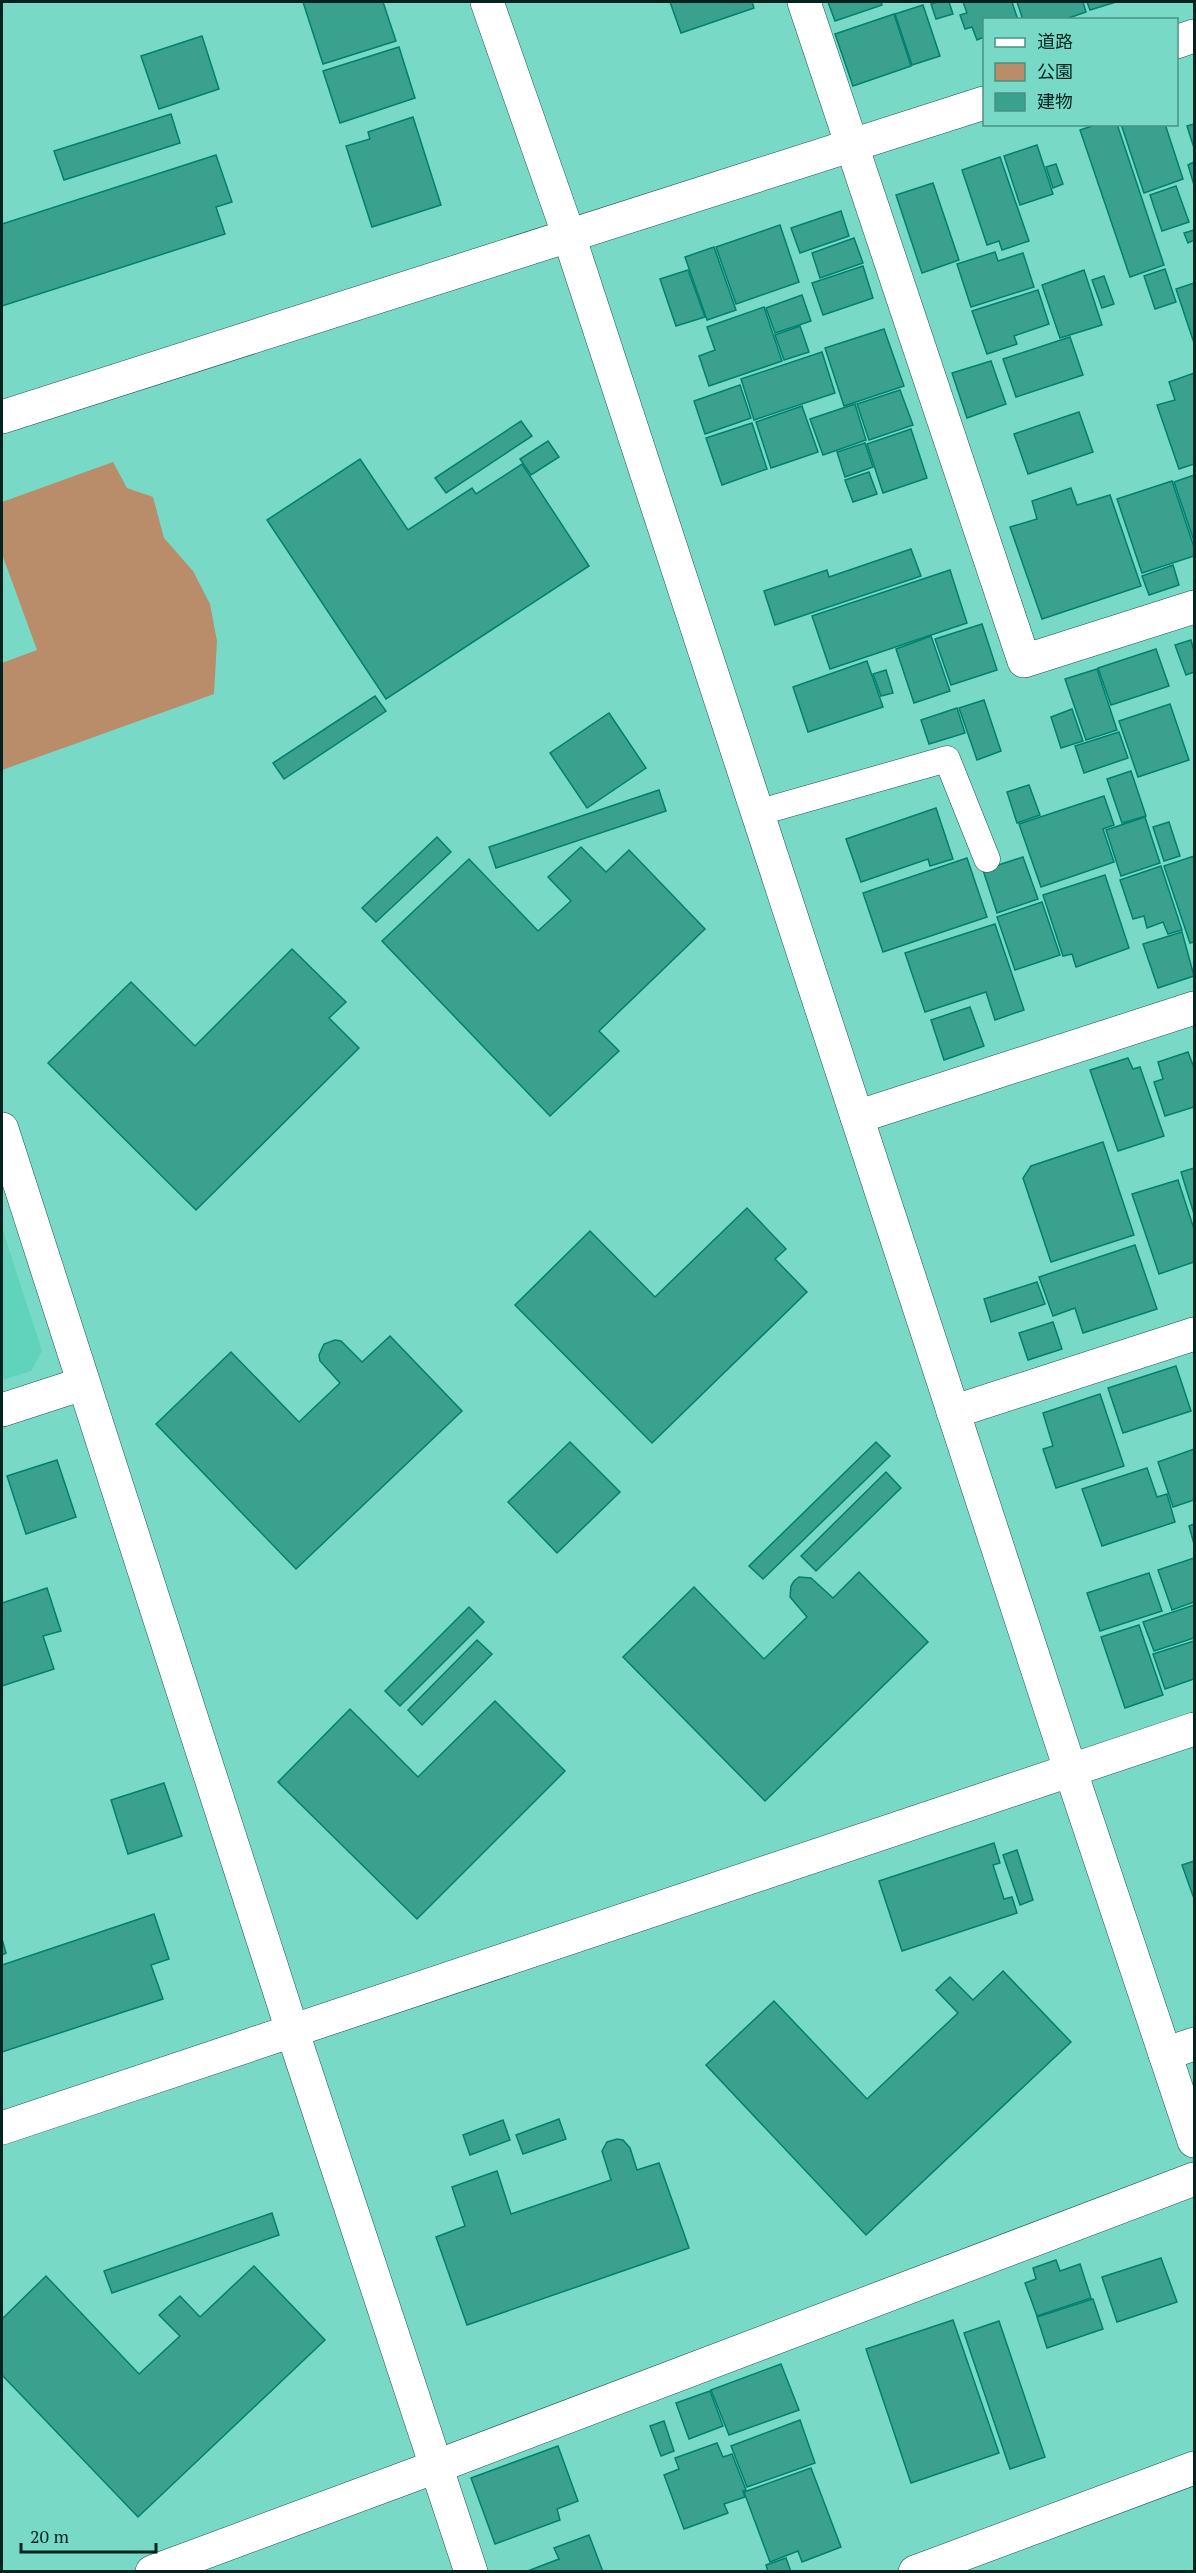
<svg xmlns="http://www.w3.org/2000/svg" width="1196" height="2573" font-family="'PT Serif','Noto Sans JP',serif">
	<rect width="100%" height="100%" fill="#78dac6"/>
	<!-- built -->
	<path fill="#61d2bc" d="M2 1228 42 1351 31 1371 2 1380Z"/>
	<!-- green -->
	<path fill="#b98c6a" d="M113 462 127 488 153 497 164 538 193 571 210 604 217 641 214 694 2 770V663L37 650 2 554V502Z"/>
	<!-- building -->
	<g fill="#3aa18e" stroke="#01806f" stroke-width="1.5">
		<path d="M303 2H383L396 41 323 64Z"/>
		<path d="M670 2H752L754 8 681 33Z"/>
		<path d="M828 2H881L882 5 835 21Z"/>
		<path d="M937 2H949L953 14 936 19 931 4Z"/>
		<path d="M963 2H1012L1018 20H984V37L977 40 972 27 965 29 960 15 967 13Z"/>
		<path d="M1017 2H1083L1086 12 1063 20H1023Z"/>
		<path d="M1087 2H1116L1090 10Z"/>
		<path d="M923 5 940 56 912 65 895 14Z"/>
		<path d="M894 14 911 66 853 86 835 34Z"/>
		<path d="M202 36 219 89 159 109 141 56Z"/>
		<path d="M399 47 415 98 340 123 323 71Z"/>
		<path d="M171 114 180 143 64 180 54 151Z"/>
		<path d="M413 117 441 205 372 227 346 146 370 139 368 132Z"/>
		<path d="M1098 124H1117L1164 265 1130 277 1080 130Z"/>
		<path d="M1121 124H1165L1183 179 1144 193Z"/>
		<path d="M1194 124V148L1187 126Z"/>
		<path d="M1037 145 1053 194 1020 205 1004 156Z"/>
		<path d="M216 155 232 202 216 207 225 234 2 306V224Z"/>
		<path d="M1000 157 1029 241 1002 250 999 241 987 245 962 170Z"/>
		<path d="M1194 162V185L1188 165Z"/>
		<path d="M1056 164 1063 184 1053 188 1046 167Z"/>
		<path d="M933 183 959 260 922 273 896 195Z"/>
		<path d="M1176 186 1189 222 1162 231 1150 195Z"/>
		<path d="M841 211 849 236 800 253 791 228Z"/>
		<path d="M780 225 799 282 736 304 716 247Z"/>
		<path d="M1194 230V240L1188 243 1184 233Z"/>
		<path d="M854 238 863 263 820 278 812 253Z"/>
		<path d="M714 247 736 310 707 320 685 257Z"/>
		<path d="M995 252 998 261 1023 253 1034 287 971 307 957 264Z"/>
		<path d="M863 266 873 298 823 315 812 283Z"/>
		<path d="M1165 269 1176 302 1155 309 1144 276Z"/>
		<path d="M688 270 705 317 676 326 660 279Z"/>
		<path d="M1084 270 1102 325 1060 338 1042 285Z"/>
		<path d="M1104 276 1114 304 1102 308 1092 280Z"/>
		<path d="M1194 283V343L1176 289Z"/>
		<path d="M1038 290 1049 324 1014 336 1017 344 987 354 972 311Z"/>
		<path d="M802 295 811 321 775 333 766 308Z"/>
		<path d="M764 307 782 361 709 386 699 356 715 350 707 327Z"/>
		<path d="M800 326 809 352 784 360 775 335Z"/>
		<path d="M884 329 904 386 844 406 825 348Z"/>
		<path d="M1070 337 1083 375 1016 397 1003 359Z"/>
		<path d="M822 352 835 393 754 420 741 379Z"/>
		<path d="M991 361 1006 404 967 418 952 373Z"/>
		<path d="M1194 373V464L1179 469 1157 405 1175 400 1169 382Z"/>
		<path d="M740 385 751 418 705 434 694 401Z"/>
		<path d="M900 390 913 425 869 440 857 404Z"/>
		<path d="M855 404 866 440 823 455 810 419Z"/>
		<path d="M802 406 818 452 771 468 756 422Z"/>
		<path d="M1079 412 1093 452 1028 474 1014 434Z"/>
		<path d="M521 421 532 436 446 493 435 478Z"/>
		<path d="M752 423 767 469 722 485 706 438Z"/>
		<path d="M911 429 927 478 883 493 867 444Z"/>
		<path d="M548 441 559 457 531 475 520 459Z"/>
		<path d="M865 443 873 467 845 477 837 452Z"/>
		<path d="M360 459 408 530 472 488 476 494 522 464 589 566 386 699 267 520Z"/>
		<path d="M869 472 877 494 853 502 845 480Z"/>
		<path d="M1194 475V541L1174 482Z"/>
		<path d="M1172 481 1194 547V556L1142 573 1117 499Z"/>
		<path d="M1071 488 1077 505 1110 495 1141 586 1042 619 1010 527 1037 519 1032 501Z"/>
		<path d="M911 549 921 576 775 625 764 591 827 570 829 577Z"/>
		<path d="M1173 565 1179 585 1149 595 1142 576Z"/>
		<path d="M950 570 967 623 830 669 812 616Z"/>
		<path d="M982 624 997 670 951 685 935 639Z"/>
		<path d="M931 636 950 691 914 703 896 649Z"/>
		<path d="M1191 640 1194 651V672L1186 675 1175 645Z"/>
		<path d="M1156 649 1169 686 1111 705 1098 668Z"/>
		<path d="M867 661 883 707 808 732 793 687Z"/>
		<path d="M1097 669 1117 730 1086 740 1065 679Z"/>
		<path d="M886 670 893 693 881 696 873 674Z"/>
		<path d="M375 696 386 711 284 779 273 763Z"/>
		<path d="M984 700 1001 751 977 760 959 708Z"/>
		<path d="M1170 704 1189 760 1138 777 1119 721Z"/>
		<path d="M957 708 965 733 929 744 921 720Z"/>
		<path d="M1072 709 1083 741 1061 748 1051 717Z"/>
		<path d="M609 713 646 768 587 808 550 753Z"/>
		<path d="M1119 732 1128 758 1084 773 1075 746Z"/>
		<path d="M1131 771 1146 816 1122 823 1107 779Z"/>
		<path d="M1029 785 1040 815 1017 823 1007 792Z"/>
		<path d="M659 790 666 811 496 868 489 847Z"/>
		<path d="M1104 796 1114 825 1103 829 1114 862 1041 887 1019 824Z"/>
		<path d="M936 808 953 859 930 866 928 859 861 882 846 839Z"/>
		<path d="M1145 817 1160 863 1121 876 1106 830Z"/>
		<path d="M1169 822 1180 856 1164 861 1153 827Z"/>
		<path d="M437 837 451 852 376 922 362 908Z"/>
		<path d="M581 847 606 872 629 850 705 929 599 1031 619 1051 550 1116 382 941 469 859 538 931 571 901 548 877Z"/>
		<path d="M1194 856V942L1190 943 1164 866Z"/>
		<path d="M1023 857 1038 899 997 913 983 870Z"/>
		<path d="M967 858 987 917 883 952 863 893Z"/>
		<path d="M1161 866 1182 930 1168 934 1163 922 1147 928 1144 916 1133 919 1120 880Z"/>
		<path d="M1105 875 1129 948 1076 967 1072 954 1063 956 1043 895Z"/>
		<path d="M1042 902 1060 955 1015 970 997 917Z"/>
		<path d="M995 924 1024 1010 995 1020 986 992 925 1012 905 953Z"/>
		<path d="M1182 932 1194 976 1158 988 1143 944Z"/>
		<path d="M292 949 346 1002 329 1018 359 1048 196 1210 48 1063 131 982 195 1046Z"/>
		<path d="M970 1007 984 1046 944 1060 931 1020Z"/>
		<path d="M1188 1052 1194 1068V1107L1165 1116 1154 1082 1163 1079 1158 1062Z"/>
		<path d="M1128 1058 1133 1069 1140 1067 1164 1136 1118 1151 1090 1070Z"/>
		<path d="M1103 1142 1134 1235 1051 1262 1023 1178 1031 1166Z"/>
		<path d="M1194 1168V1214L1181 1172Z"/>
		<path d="M1178 1180 1194 1229V1262L1159 1274 1132 1194Z"/>
		<path d="M747 1208 786 1249 775 1259 807 1292 652 1443 515 1305 590 1231 655 1297Z"/>
		<path d="M1135 1245 1157 1309 1083 1333 1075 1308 1053 1316 1039 1277Z"/>
		<path d="M1037 1282 1045 1304 991 1322 984 1299Z"/>
		<path d="M1053 1322 1062 1349 1028 1360 1019 1333Z"/>
		<path d="M390 1336 462 1411 296 1569 156 1424 231 1352 299 1422 340 1383 320 1361 319 1355 324 1344 335 1340 341 1341 362 1362Z"/>
		<path d="M1176 1366 1191 1411 1123 1433 1108 1388Z"/>
		<path d="M1100 1394 1124 1466 1056 1488 1043 1449 1053 1446 1043 1413Z"/>
		<path d="M570 1442 620 1492 557 1553 508 1502Z"/>
		<path d="M876 1442 890 1456 763 1579 749 1566Z"/>
		<path d="M1194 1449V1500L1173 1507 1158 1462Z"/>
		<path d="M57 1460 76 1517 26 1534 7 1476Z"/>
		<path d="M1147 1468 1157 1497 1167 1494 1175 1522 1102 1546 1082 1489Z"/>
		<path d="M886 1472 901 1488 816 1571 801 1556Z"/>
		<path d="M1194 1524V1544L1189 1526Z"/>
		<path d="M1194 1558V1602L1172 1610 1158 1570Z"/>
		<path d="M859 1572 928 1642 765 1801 623 1657 694 1587 764 1659 807 1617 790 1597 791 1586 794 1581 799 1577 811 1578 833 1598Z"/>
		<path d="M1149 1573 1162 1611 1100 1631 1087 1593Z"/>
		<path d="M47 1588 61 1631 43 1636 54 1669 2 1686V1603Z"/>
		<path d="M1194 1605V1638L1154 1651 1143 1622Z"/>
		<path d="M469 1607 484 1622 400 1706 385 1691Z"/>
		<path d="M1139 1625 1163 1695 1125 1708 1101 1637Z"/>
		<path d="M477 1640 492 1654 422 1725 408 1710Z"/>
		<path d="M1194 1641V1679L1165 1689 1153 1654Z"/>
		<path d="M495 1701 565 1771 417 1919 278 1782 350 1709 418 1777Z"/>
		<path d="M164 1783 182 1836 128 1854 111 1800Z"/>
		<path d="M994 1843 1000 1863 993 1865 1004 1899 1012 1897 1017 1913 902 1951 879 1881Z"/>
		<path d="M1017 1850 1033 1900 1020 1905 1003 1855Z"/>
		<path d="M1194 1861V1895L1193 1896 1182 1865Z"/>
		<path d="M154 1914 169 1959 151 1965 163 1999 2 2052V1965Z"/>
		<path d="M2 1939 6 1953 2 1955Z"/>
		<path d="M1003 1971 1071 2042 866 2235 706 2065 774 2001 867 2099 958 2013 936 1990 950 1977 973 2000Z"/>
		<path d="M559 2119 566 2139 523 2154 516 2135Z"/>
		<path d="M503 2120 510 2140 470 2155 463 2135Z"/>
		<path d="M617 2139 623 2140 630 2148 637 2170 659 2163 689 2248 467 2325 436 2237 465 2226 452 2187 497 2171 511 2214 611 2180 602 2151 607 2142Z"/>
		<path d="M272 2213 279 2235 112 2293 104 2271Z"/>
		<path d="M1161 2258 1177 2302 1117 2322 1102 2277Z"/>
		<path d="M1056 2260 1060 2271 1080 2264 1091 2298 1037 2316 1025 2283 1036 2279 1033 2268Z"/>
		<path d="M254 2266 325 2340 138 2517 2 2375V2319L46 2276 139 2374 180 2336 159 2315 180 2296 200 2317Z"/>
		<path d="M1093 2299 1103 2329 1047 2348 1037 2317Z"/>
		<path d="M953 2320 999 2453 911 2483 866 2349Z"/>
		<path d="M999 2321 1045 2457 1010 2469 964 2333Z"/>
		<path d="M781 2364 799 2410 729 2435 711 2390Z"/>
		<path d="M710 2391 723 2426 689 2439 676 2403Z"/>
		<path d="M800 2420 815 2463 747 2487 731 2446Z"/>
		<path d="M664 2421 674 2451 661 2456 650 2426Z"/>
		<path d="M717 2443 723 2457 732 2454 746 2490 743 2491 745 2497 724 2504 728 2513 684 2529 664 2475 679 2469 675 2458Z"/>
		<path d="M558 2446 578 2501 557 2509 560 2520 495 2544 471 2478Z"/>
		<path d="M811 2468 841 2547 802 2562 798 2551 770 2562 744 2492Z"/>
		<path d="M589 2535 603 2572H525L559 2559 554 2548Z"/>
		<path d="M786 2558 791 2572H768L766 2565Z"/>
	</g>
	<g fill="none" stroke-linecap="round" stroke-linejoin="round">
		<defs>
			<path id="service" d="M757 813 947 759 987 859"/>
			<g id="minor">
				<path d="M804 2 1024 661 1194 607"/>
				<path d="M857 1117 1194 1008"/>
				<path d="M2 1129 292 2030 471 2572"/>
				<path d="M2 1410 82 1384"/>
				<path d="M953 1412 1194 1334"/>
				<path d="M1165 2054 1194 2044"/>
				<path d="M152 2572 435 2467 1194 2179"/>
				<path d="M915 2572 1194 2468"/>
			</g>
			<g id="tertiary">
				<path d="M487 2 569 236 1070 1769 1194 2141"/>
				<path d="M1176 42 1194 36"/>
				<path d="M2 417 984 103"/>
				<path d="M2 2128 1194 1729"/>
			</g>
		</defs>
		<!-- service casing -->
		<use href="#service" stroke="#1c5248" stroke-width="27"/>
		<!-- minor casing -->
		<use href="#minor" stroke="#1c5248" stroke-width="34"/>
		<!-- tertiary casing -->
		<use href="#tertiary" stroke="#1c5248" stroke-width="34"/>
		<!-- service -->
		<use href="#service" stroke="#fff" stroke-width="26"/>
		<!-- minor -->
		<use href="#minor" stroke="#fff" stroke-width="33"/>
		<!-- tertiary -->
		<use href="#tertiary" stroke="#fff" stroke-width="33"/>
	</g>
	<!-- border -->
	<rect width="1196" height="2573" fill="none" stroke="#03241e" stroke-width="6"/>
	<!-- legend -->
	<rect x="983" y="18" width="195" height="108" fill="#78dac6" stroke="#499183" stroke-width="1.5"/>
	<rect x="995" y="38" width="30" height="9" fill="#ffffff" stroke="#499183" stroke-width="1.5"/>
	<text x="1037" y="48" font-size="18" fill="#03241e">道路</text>
	<rect x="995" y="63" width="30" height="18" fill="#b98c6a" stroke="#499183" stroke-width="1.5"/>
	<text x="1037" y="78" font-size="18" fill="#03241e">公園</text>
	<rect x="995" y="93" width="30" height="18" fill="#3aa18e" stroke="#499183" stroke-width="1.5"/>
	<text x="1037" y="108" font-size="18" fill="#03241e">建物</text>
	<!-- scale -->
	<path d="M21 2543v9h135v-9" fill="none" stroke="#03241e" stroke-width="3"/>
	<text x="30" y="2543" font-size="18" fill="#03241e" stroke="#78dac6" stroke-width="4.5" paint-order="stroke">20 m</text>
</svg>
